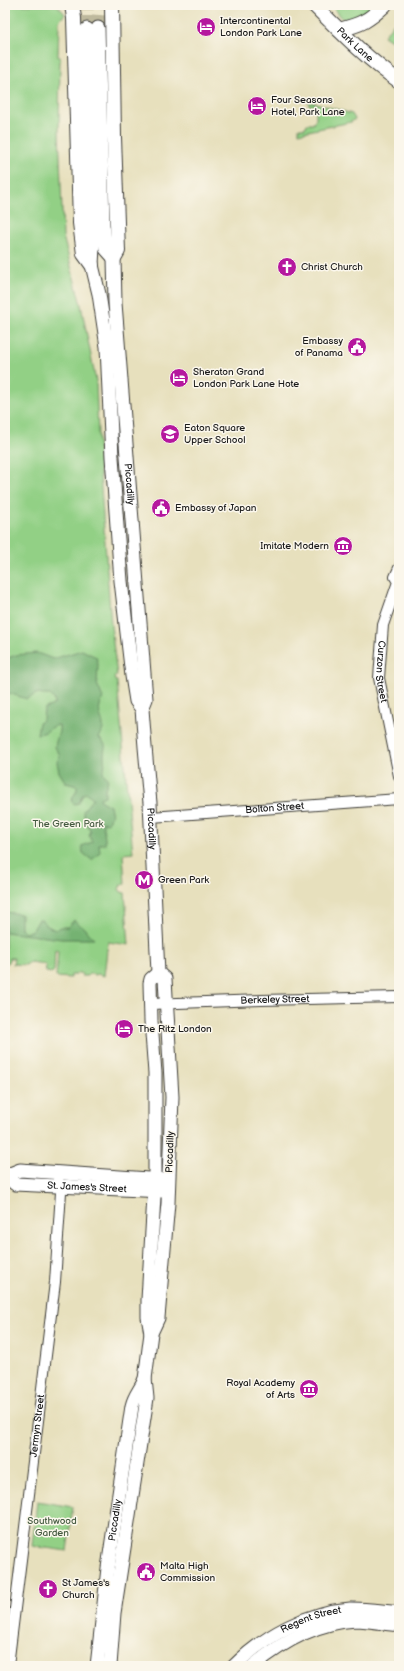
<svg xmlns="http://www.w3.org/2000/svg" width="404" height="1671" font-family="'Balsamiq Sans',sans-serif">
	<rect width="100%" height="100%" fill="#fbf7ec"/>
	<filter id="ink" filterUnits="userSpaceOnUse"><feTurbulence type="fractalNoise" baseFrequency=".025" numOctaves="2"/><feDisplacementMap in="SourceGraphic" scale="8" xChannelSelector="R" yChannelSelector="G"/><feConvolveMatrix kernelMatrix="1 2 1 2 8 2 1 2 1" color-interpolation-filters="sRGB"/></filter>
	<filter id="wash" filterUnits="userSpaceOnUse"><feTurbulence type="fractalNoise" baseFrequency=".012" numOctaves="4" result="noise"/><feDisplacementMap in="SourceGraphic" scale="16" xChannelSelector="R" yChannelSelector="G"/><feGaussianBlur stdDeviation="0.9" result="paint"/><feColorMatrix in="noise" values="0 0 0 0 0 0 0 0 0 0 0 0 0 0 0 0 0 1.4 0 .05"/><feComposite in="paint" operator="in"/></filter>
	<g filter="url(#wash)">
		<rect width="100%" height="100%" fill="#e7e0bd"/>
		<!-- green -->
		<g fill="#92d085" stroke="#577650">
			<path d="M5 5H57L65 14 59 21 58 57 60 58 59 130 63 236 81 305 96 381 99 459 111 625 117 676H114L115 681H117L133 853 123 854 125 884 121 885 119 889 121 892 125 893 129 945 108 942 104 976 98 974 95 975 93 974H89L88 976H82L81 973H77L75 975H71V978L56 977 58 951 55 950 54 971 52 973 46 972 45 964 30 962 26 965 13 964 14 958H9L8 963H5Z"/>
			<path d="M331 5H375C365 16 358 21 343 19Z"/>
			<path d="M399 16V46L384 36Z"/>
			<path d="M309 101 352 114 355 119 351 122 299 133V128H305L307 124H313L316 118V106L309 105Z"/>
			<path d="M37 1501 73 1507 67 1551 32 1546Z"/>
		</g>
		<!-- forest -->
		<g fill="#75b272" stroke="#486747">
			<path d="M82 650 96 657 98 664 97 684 103 698C92 719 111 719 99 738 109 747 104 745 104 756 104 764 106 764 103 772L108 780 105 789V796L100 798 101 801 110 806 112 815 107 823 103 822C102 830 106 836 105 844H99L100 852 92 860 83 853 82 846 92 842 89 835 91 831 85 821 83 811 93 798 87 793 83 794 79 803 74 804 71 801 77 790V786L66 783 59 772 57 762 60 755 55 747C56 738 60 734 59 725 50 726 48 734 37 734L39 723 43 719 44 709 55 704 54 699 50 695H42L38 693 27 699 5 692V659L16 655 37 653 53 659Z"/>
			<path d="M5 912 21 914V929L25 933 33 930 39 919 44 921 46 925 55 930 61 927H68L74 920 86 930 94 939H62L5 932Z"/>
		</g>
	</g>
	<g filter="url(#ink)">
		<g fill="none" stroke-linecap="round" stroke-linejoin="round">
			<!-- primary-tunnel -->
			<g stroke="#beb99d" stroke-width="13" stroke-dasharray="13 6" stroke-linecap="butt">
				<path d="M98 28 100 5"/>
				<path d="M87 29V5"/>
			</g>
			<defs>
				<g id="tertiary">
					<path id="s1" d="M399 568 395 577 398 582 383 625 379 678 399 776"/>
					<path id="s2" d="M151 817 399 799"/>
					<path id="s3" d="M150 1004 261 1000 399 997"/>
					<path id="s4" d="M8 1666 55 1282 61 1192V1186L58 1180"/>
				</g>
				<g id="primary">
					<path id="s5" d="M98 28 103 225 106 249 114 258 115 303 146 699 142 709"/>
					<path id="s6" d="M87 29 93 247 92 265 99 294 107 347 112 457 121 581 132 676 136 701 142 709 145 747 150 803 158 973 165 979 172 1097 168 1203 158 1318 151 1333 145 1379 147 1398 114 1613 110 1666"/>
					<path d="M5 1176 20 1170 163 1180"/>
					<path id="s7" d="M6 1176 15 1184 163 1191"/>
					<path d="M151 1333 148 1317V1300L155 1179V1073L151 1021 150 983 151 979 158 973"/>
					<path id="s8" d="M97 1666 108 1568 132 1406C135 1394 140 1391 145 1379"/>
					<path id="s9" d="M234 1666C264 1636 308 1612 350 1609 366 1609 383 1611 399 1613"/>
					<path d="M253 1666C282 1642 317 1622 356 1620 370 1620 385 1624 399 1625"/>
				</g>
				<g id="trunk">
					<path d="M72 5 74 18 80 223 84 254 92 265"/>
					<path d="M112 5 114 137 118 251 114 258"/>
					<path id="s10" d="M314 5C341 32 367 59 399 81"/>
					<path d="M339 30C362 24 368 21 385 5"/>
				</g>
			</defs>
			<!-- tertiary casing -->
			<use href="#tertiary" stroke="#3a3934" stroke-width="12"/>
			<!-- primary casing -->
			<use href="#primary" stroke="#3a3934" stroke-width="15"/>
			<!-- trunk casing -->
			<use href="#trunk" stroke="#3a3934" stroke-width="16"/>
			<!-- tertiary -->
			<use href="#tertiary" stroke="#fff" stroke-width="10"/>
			<!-- primary -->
			<use href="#primary" stroke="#fff" stroke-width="13"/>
			<!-- trunk -->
			<use href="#trunk" stroke="#fff" stroke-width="14"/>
		</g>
	</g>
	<!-- icons -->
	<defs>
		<symbol id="hotel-disc" viewBox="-11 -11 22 22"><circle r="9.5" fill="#b5179e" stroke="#fbf7ec"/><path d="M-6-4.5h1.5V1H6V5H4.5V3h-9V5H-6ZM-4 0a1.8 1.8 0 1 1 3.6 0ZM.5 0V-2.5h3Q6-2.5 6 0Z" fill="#fff"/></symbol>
		<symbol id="church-disc" viewBox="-11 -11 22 22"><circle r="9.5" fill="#b5179e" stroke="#fbf7ec"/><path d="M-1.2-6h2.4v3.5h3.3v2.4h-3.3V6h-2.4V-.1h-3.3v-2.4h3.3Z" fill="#fff"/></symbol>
		<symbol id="civic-disc" viewBox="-11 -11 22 22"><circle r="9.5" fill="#b5179e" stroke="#fbf7ec"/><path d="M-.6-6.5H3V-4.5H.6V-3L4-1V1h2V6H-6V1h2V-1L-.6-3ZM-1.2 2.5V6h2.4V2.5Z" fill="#fff"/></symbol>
		<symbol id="school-disc" viewBox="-11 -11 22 22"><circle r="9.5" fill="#b5179e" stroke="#fbf7ec"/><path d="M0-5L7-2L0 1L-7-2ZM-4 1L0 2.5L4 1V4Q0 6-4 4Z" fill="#fff"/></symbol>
		<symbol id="museum-disc" viewBox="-11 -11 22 22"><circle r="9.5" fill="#b5179e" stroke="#fbf7ec"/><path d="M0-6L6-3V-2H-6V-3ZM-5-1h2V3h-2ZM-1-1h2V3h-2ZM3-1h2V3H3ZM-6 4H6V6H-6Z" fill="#fff"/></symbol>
		<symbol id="metro-disc" viewBox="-11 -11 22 22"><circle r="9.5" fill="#b5179e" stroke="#fbf7ec"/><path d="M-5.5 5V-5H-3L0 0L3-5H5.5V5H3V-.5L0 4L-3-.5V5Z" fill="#fff"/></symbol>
	</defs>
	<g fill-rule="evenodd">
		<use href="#hotel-disc" x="195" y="16" width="22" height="22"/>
		<use href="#hotel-disc" x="246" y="95" width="22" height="22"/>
		<use href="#church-disc" x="276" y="256" width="22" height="22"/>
		<use href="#civic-disc" x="346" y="336" width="22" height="22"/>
		<use href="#hotel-disc" x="168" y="367" width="22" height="22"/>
		<use href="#school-disc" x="159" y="423" width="22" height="22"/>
		<use href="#civic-disc" x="150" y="497" width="22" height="22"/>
		<use href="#museum-disc" x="332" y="535" width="22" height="22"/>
		<use href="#metro-disc" x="133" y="869" width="22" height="22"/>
		<use href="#hotel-disc" x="113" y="1018" width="22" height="22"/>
		<use href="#museum-disc" x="298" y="1378" width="22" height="22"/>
		<use href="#civic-disc" x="135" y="1561" width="22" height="22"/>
		<use href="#church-disc" x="37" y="1578" width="22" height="22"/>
	</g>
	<g text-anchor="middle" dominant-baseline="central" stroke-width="3" stroke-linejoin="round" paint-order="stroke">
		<!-- poi labels -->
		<g font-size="10" fill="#1c1c1c" stroke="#fbf7ec" text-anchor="start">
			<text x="220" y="21">Intercontinental<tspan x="220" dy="12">London Park Lane</tspan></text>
			<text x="271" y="100">Four Seasons<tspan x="271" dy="12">Hotel, Park Lane</tspan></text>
			<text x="301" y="267">Christ Church</text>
			<text x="343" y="341" text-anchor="end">Embassy<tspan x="343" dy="12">of Panama</tspan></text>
			<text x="193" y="372">Sheraton Grand<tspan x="193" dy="12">London Park Lane Hote</tspan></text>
			<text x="184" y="428">Eaton Square<tspan x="184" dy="12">Upper School</tspan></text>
			<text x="175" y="508">Embassy of Japan</text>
			<text x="329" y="546" text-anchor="end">Imitate Modern</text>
			<text x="158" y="880">Green Park</text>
			<text x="138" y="1029">The Ritz London</text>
			<text x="295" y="1383" text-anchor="end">Royal Academy<tspan x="295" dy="12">of Arts</tspan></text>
			<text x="160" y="1566">Malta High<tspan x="160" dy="12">Commission</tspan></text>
			<text x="62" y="1583">St James's<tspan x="62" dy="12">Church</tspan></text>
		</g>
		<!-- street labels -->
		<g font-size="10" fill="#1c1c1c" stroke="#fbf7ec">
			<text stroke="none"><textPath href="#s10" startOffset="57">Park Lane</textPath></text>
			<text stroke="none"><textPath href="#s5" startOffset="460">Piccadilly</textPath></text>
			<text stroke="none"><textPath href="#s1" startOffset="108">Curzon Street</textPath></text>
			<text stroke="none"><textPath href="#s2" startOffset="124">Bolton Street</textPath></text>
			<text stroke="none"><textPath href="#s6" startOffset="805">Piccadilly</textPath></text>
			<text stroke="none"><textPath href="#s3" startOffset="125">Berkeley Street</textPath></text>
			<text transform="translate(170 1152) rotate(-88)">Piccadilly</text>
			<text stroke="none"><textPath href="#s7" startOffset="84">St. James's Street</textPath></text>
			<text stroke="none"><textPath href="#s4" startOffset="242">Jermyn Street</textPath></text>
			<text stroke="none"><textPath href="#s8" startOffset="147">Piccadilly</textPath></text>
			<text stroke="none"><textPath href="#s9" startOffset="91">Regent Street</textPath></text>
		</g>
		<!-- park labels -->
		<g font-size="10" fill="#455b41" stroke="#fbf7ec">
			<text x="68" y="824">The Green Park</text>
			<text x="52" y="1521">Southwood<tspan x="52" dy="12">Garden</tspan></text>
		</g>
	</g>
	<!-- margin -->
	<rect width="404" height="1671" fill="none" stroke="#fbf7ec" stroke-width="20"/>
</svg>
